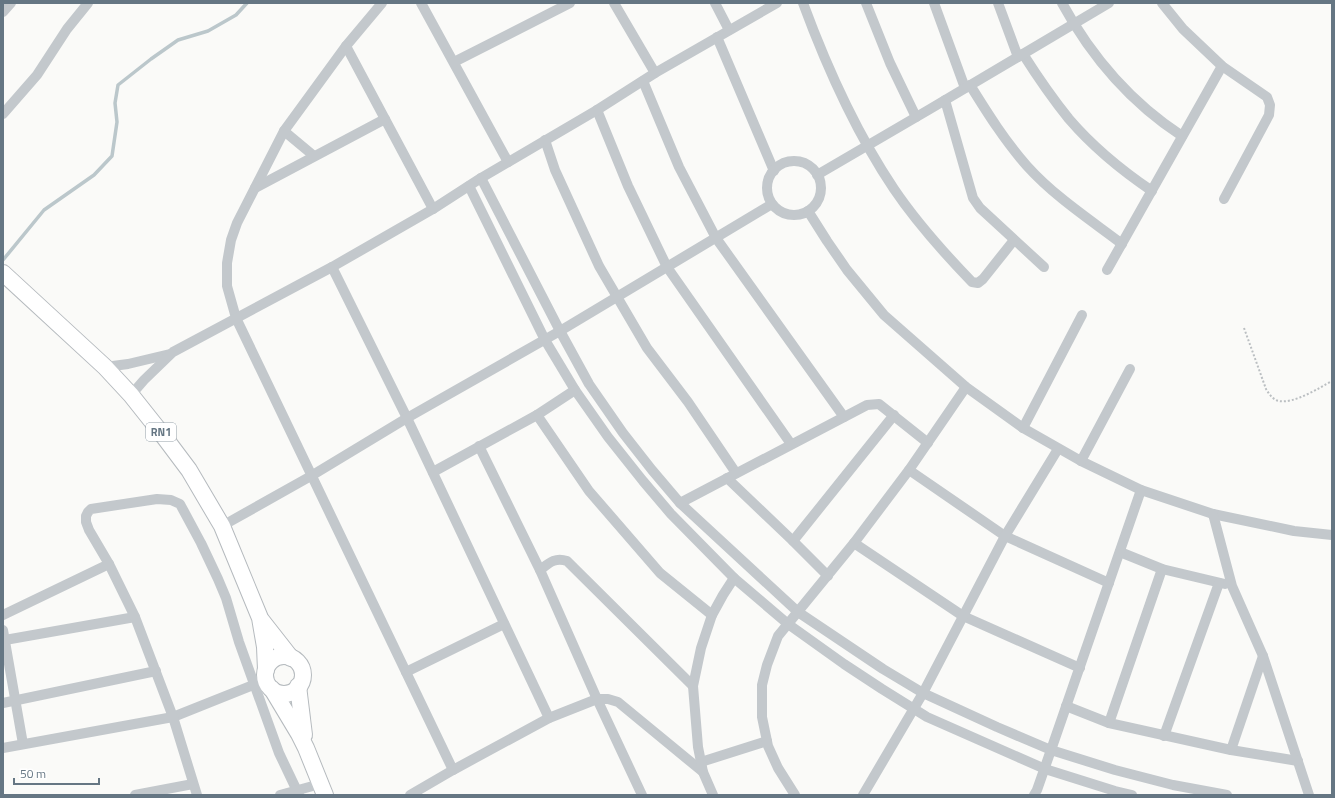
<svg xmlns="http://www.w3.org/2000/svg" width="1335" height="798" font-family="'Titillium Web',sans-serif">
	<rect width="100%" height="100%" fill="#fafaf8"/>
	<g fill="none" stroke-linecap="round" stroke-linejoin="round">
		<!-- stream -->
		<path stroke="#bbc7cb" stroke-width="3.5" d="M3 260 44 210 94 175 112 156 117 122 115 103 118 85 151 59 178 40 208 31 236 15 247 3"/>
		<defs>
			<g id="primary">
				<path d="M3 273 105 367 131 395 162 434 189 470 222 526 260 618 265 647 266 670"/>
				<path d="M262 621 291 658"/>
				<circle cx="284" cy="675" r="19"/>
				<path d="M298 686 304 735"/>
				<path d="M272 689 299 734 306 748 325 795"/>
			</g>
		</defs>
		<!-- primary casing -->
		<use href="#primary" stroke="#b5babe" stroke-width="18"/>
		<!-- path -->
		<path stroke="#bbbfc2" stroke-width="2" stroke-dasharray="2 2" stroke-linecap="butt" d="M1244 328 1266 389C1269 394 1273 400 1279 401 1294 404 1319 388 1332 381"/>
		<!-- street -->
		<g stroke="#c3c8cc" stroke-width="10">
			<path d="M382 3 346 46 284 131 237 223 231 240 227 263V286L236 318 453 770"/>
			<path d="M421 3 508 162"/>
			<path d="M614 3 655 73"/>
			<path d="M715 3 729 30"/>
			<path d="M803 3C827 68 855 131 894 189 917 223 944 253 972 282L978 283 983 279 1014 240"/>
			<path d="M866 3 890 63 916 117"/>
			<path d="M934 3 965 88"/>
			<path d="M998 3 1018 57"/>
			<path d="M1062 3C1092 58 1130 102 1182 136"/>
			<path d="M1162 3 1183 29 1222 66 1267 97 1270 105 1269 115 1224 199"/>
			<path d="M3 12 11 3"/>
			<path d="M717 37 774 171"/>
			<path d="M346 46 433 209"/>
			<path d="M1023 54C1037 76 1052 98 1069 119 1093 147 1121 170 1152 191"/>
			<path d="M454 62 570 3"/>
			<path d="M643 81 679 167 716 238 844 417"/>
			<path d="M970 85C988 114 1005 141 1027 166 1054 196 1089 219 1122 244"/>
			<path d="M945 100 973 198 980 208 1044 267"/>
			<path d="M597 110 628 186 667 267 791 444"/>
			<path d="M3 114 37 75 67 29 88 3"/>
			<path d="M284 131 314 156"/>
			<path d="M545 140 555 170 599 266 647 348 688 402 736 473"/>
			<circle cx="794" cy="188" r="27"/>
			<path d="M817 175 930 109 1109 3"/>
			<path d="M481 178 560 331 589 384 623 433 652 470 680 503 798 612 883 669 923 693 997 727 1051 750 1115 770 1173 785 1227 795"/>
			<path d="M469 186 545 340 575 390 608 437 643 481 671 514 734 578 788 624 844 664 882 689 927 717 1045 769 1115 791 1132 795"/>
			<path d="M255 188 385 119"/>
			<path d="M808 211 827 241 847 270 884 315 966 387 1023 428 1081 461 1141 490 1213 514 1294 531 1332 535"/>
			<path d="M332 267 407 418 549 718"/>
			<path d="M1107 270 1222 66"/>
			<path d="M105 367 128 364 170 354"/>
			<path d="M131 395 144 380 173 352 332 267 433 209 481 178 597 110 655 73 777 3"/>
			<path d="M537 415 589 491 660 573 712 615"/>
			<path d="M1023 428 1082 315"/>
			<path d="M479 446 540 570 597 699 642 795"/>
			<path d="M1081 461 1130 369"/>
			<path d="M909 470 1005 536 1109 583"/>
			<path d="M433 472 537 415 575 390"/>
			<path d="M727 478 793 541"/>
			<path d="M680 503 867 405 879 404 928 443"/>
			<path d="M1213 514 1232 586 1263 656 1309 795"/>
			<path d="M222 526 311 476 407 418 560 331 772 204"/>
			<path d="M854 543 963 616 1080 668"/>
			<path d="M1120 552 1162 569 1225 584"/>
			<path d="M540 570C549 563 555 557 567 561L693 686"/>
			<path d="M828 576 793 541 894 415"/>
			<path d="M3 615 109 564"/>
			<path d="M3 630 23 744"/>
			<path d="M5 640 135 617"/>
			<path d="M406 672 504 624"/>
			<path d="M3 703 156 671"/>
			<path d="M1066 706 1109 723 1231 750 1298 761"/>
			<path d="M1109 723 1162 569"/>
			<path d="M1164 736 1219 583"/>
			<path d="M3 748 173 717 266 680"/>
			<path d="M1231 750 1263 656"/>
			<path d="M701 762 767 741"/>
			<path d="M135 795 193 784"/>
			<path d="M197 795 173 717 135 617 109 564 89 530 86 522V516L88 512 91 509 157 499 171 500 180 504 201 543 218 579 226 598 239 642 279 753 299 795"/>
			<path d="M280 795 320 784"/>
			<path d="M410 795 453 770 549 718 597 699H608L618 702 703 772"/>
			<path d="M713 795 703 772 698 747 693 686 701 648 712 615 723 595 734 578"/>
			<path d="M795 795 778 768 768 746 762 717V685L767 665 778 636 854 543 909 470 966 387"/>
			<path d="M863 795 923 693 1005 536 1058 449"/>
			<path d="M1034 795 1037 790 1051 750 1141 490"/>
		</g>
		<!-- primary -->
		<use href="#primary" stroke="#fff" stroke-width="16"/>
	</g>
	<g text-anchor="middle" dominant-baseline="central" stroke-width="4" stroke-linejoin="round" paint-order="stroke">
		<!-- shield labels -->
		<rect fill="#fff" stroke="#939fa8" stroke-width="1" x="146" y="423" width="30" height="18" rx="3"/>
		<g font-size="11" font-weight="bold" fill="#657683">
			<text x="161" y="432">RN1</text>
		</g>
	</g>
	<!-- border -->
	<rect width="1335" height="798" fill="none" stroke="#657683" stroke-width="8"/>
	<!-- scale -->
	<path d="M14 778v6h85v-6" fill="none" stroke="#657683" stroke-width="2"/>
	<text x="20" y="778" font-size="12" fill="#657683" stroke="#ffffff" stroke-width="3" paint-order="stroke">50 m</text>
</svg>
